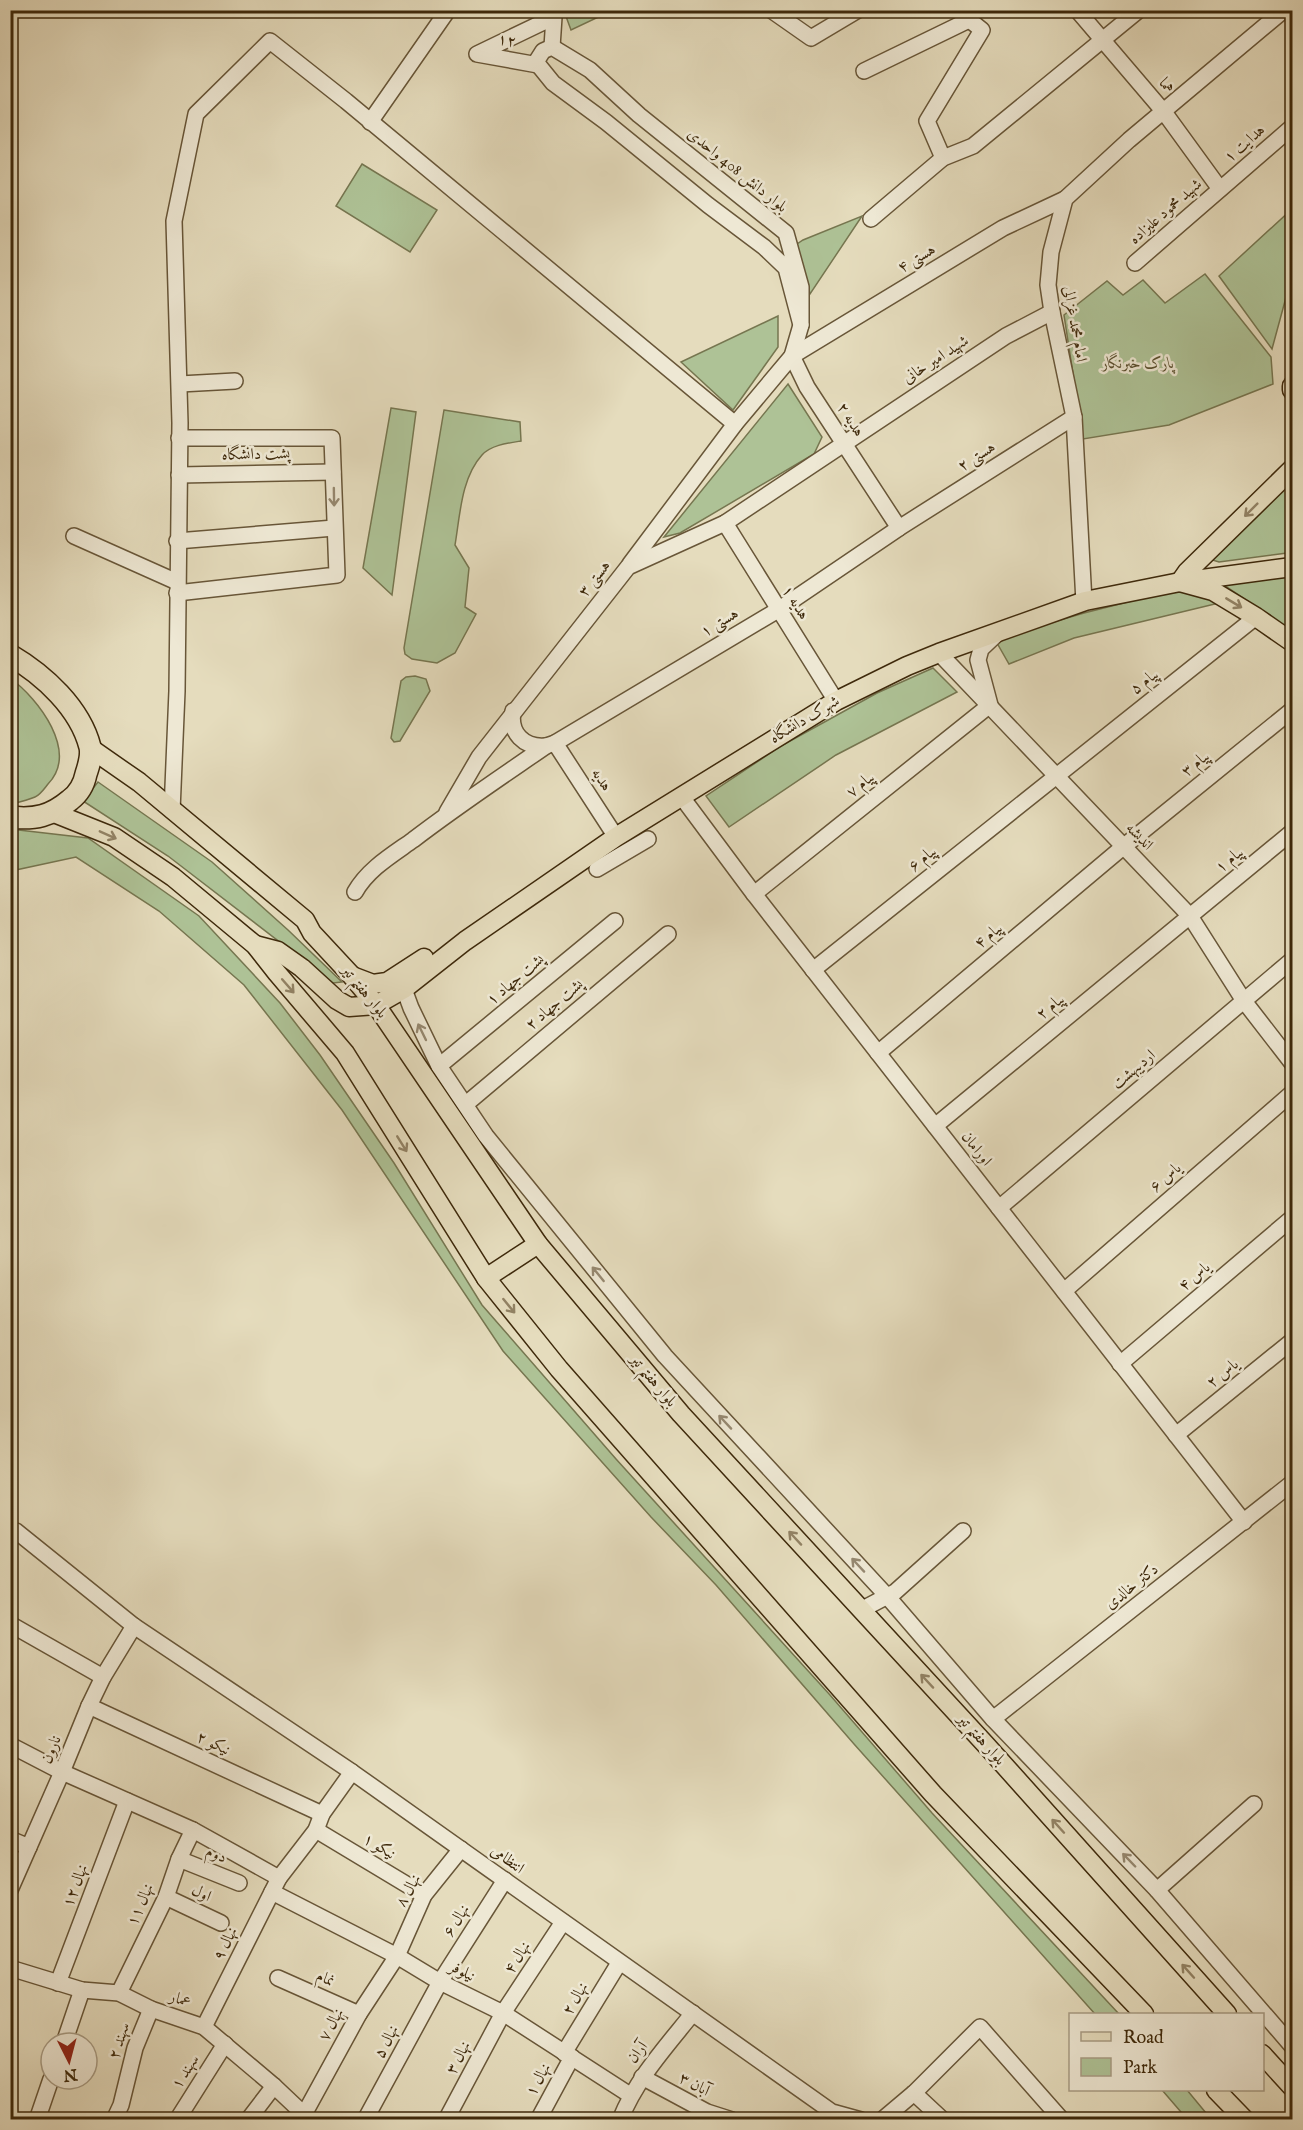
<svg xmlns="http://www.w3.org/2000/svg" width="1303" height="2130" font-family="'IM FELL English',Amiri,serif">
	<rect width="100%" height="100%" fill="#e5dcbd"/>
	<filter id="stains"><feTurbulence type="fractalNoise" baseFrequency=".00333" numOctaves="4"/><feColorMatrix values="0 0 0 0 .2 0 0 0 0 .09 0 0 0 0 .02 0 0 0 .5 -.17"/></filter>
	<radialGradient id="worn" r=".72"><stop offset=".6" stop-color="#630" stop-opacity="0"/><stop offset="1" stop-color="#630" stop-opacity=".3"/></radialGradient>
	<!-- green -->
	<g fill="#aec296" stroke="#767650" stroke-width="1.5">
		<path d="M564 11H611L571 30Z"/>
		<path d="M362 164 437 210 410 252 336 206Z"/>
		<path d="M1292 209V279L1288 290 1272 349 1219 276Z"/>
		<path d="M862 216 810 294 797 244 803 240Z"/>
		<path d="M1205 274 1271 357 1273 384 1169 425 1083 439 1064 315 1107 281 1123 295 1143 280 1165 303Z"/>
		<path d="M778 316V347L733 410 681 362Z"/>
		<path d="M788 384 822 437 814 454 680 533 664 537Z"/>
		<path d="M391 408 416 412 392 595 363 568Z"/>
		<path d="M444 410 520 422 521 441C508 443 491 445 482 455 461 478 460 516 455 545L469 568 465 607 476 614 455 653 437 663 412 659 405 654 404 648Z"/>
		<path d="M1290 479 1292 497V549L1287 553 1219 562 1209 559Z"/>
		<path d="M1292 576V631L1224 585 1286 577Z"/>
		<path d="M1187 587 1219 603 1074 638 1009 664 997 643 1009 635 1084 613Z"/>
		<path d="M933 668 957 692 836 755 729 827 706 796 781 746 877 693Z"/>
		<path d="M415 676 426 679 430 691 400 741 394 742 391 738 401 681 406 677Z"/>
		<path d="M10 678C39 699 79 752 48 784 44 789 40 795 35 797 28 800 20 802 12 804H10Z"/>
		<path d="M98 782 212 862 288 930 342 982 333 983 168 856 83 801Z"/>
		<path d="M10 829 88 838 199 916 280 1003 320 1055 394 1163 482 1305 616 1459 830 1695 932 1813 1119 2014H1095L854 1744 716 1585 651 1517 503 1351 342 1110 244 985 159 911 76 857 11 871Z"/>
		<path d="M1162 2090H1187L1211 2119H1187Z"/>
	</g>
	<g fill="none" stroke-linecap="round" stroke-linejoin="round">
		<defs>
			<g id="minor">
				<path d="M771 10 811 38 858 10"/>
				<path d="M1077 10 1164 112 1220 189"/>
				<path d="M552 47 590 70 639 115 786 233 801 287V325L786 268 764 247 708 205 606 122 553 83 536 62 543 51Z"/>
				<path d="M538 65 477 54 554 17 552 47"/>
				<path d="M864 71 969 20"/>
				<path d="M370 122 448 10"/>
				<path d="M943 158 927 121 982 30 957 10"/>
				<path d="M871 219 943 158 973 146 1139 10"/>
				<path d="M1135 263 1292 127"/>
				<path d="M801 325 792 356 807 387 899 528"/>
				<path d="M180 384 235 381"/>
				<path d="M179 475 333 472"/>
				<path d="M725 523 836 701"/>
				<path d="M74 536 177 582"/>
				<path d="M177 541 334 528"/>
				<path d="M630 564 735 424 792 356 1003 228 1065 199"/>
				<path d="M177 593 337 575 332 438H179"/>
				<path d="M1084 602 1074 417 1052 312 1048 285 1051 252 1065 199 1129 140 1284 10"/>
				<path d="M939 653 1190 916 1244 1001 1292 1063"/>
				<path d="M513 711C509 733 524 748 546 746"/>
				<path d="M555 743 616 837"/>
				<path d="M681 796 754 894 1244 1522"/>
				<path d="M172 811 177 691 180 423 174 221 196 114 270 41 346 101 735 424"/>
				<path d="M447 812 479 757 628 567 725 523 1006 336 1052 312"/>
				<path d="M597 869 648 839"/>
				<path d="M355 892C368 869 392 855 413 840 456 807 501 777 546 746L555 743 778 610 899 528 1074 417"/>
				<path d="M754 894 990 705 978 660 981 649 998 633"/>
				<path d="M813 970 1256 617"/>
				<path d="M404 989 411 1008 439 1066 486 1136 665 1356 887 1596 993 1719 1157 1890 1292 2046"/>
				<path d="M878 1053 1123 847 1292 710"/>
				<path d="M439 1066 615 921"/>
				<path d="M466 1104 668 934"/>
				<path d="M935 1126 1292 832"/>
				<path d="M999 1208 1292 960"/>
				<path d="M1064 1291 1292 1093"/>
				<path d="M1120 1364 1292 1218"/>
				<path d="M1176 1435 1292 1341"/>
				<path d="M10 1540 16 1531 134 1626 352 1772 832 2112 861 2120"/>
				<path d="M861 1610 895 1592 963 1531"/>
				<path d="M10 1624 103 1677"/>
				<path d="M89 1706 322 1814"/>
				<path d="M993 1719 1292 1483"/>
				<path d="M10 1745 62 1772 193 1830 279 1878"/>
				<path d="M316 1830 424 1895"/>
				<path d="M10 1839 29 1847"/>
				<path d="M179 1859 239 1883"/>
				<path d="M10 1890 62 1772 89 1706 103 1677 134 1626"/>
				<path d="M1157 1890 1254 1804"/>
				<path d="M272 1892 397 1956 440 1982 503 2013 630 2095"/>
				<path d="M166 1897 221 1923"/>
				<path d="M10 1968 82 1990 119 1993 151 2009 204 2027 274 2086 310 2120"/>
				<path d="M278 1978 359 2014"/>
				<path d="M58 1983 127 1801"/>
				<path d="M119 1993 166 1897 179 1859 193 1830"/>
				<path d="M204 2027 279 1878 316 1830 322 1814 352 1772"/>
				<path d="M64 2043 82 1990"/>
				<path d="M564 2053 619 1963"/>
				<path d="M642 2077 707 2112 732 2120"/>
				<path d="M914 2093 943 2120"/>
				<path d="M37 2120 51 2079"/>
				<path d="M114 2120 121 2105 135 2048 151 2009"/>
				<path d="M177 2120 225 2044"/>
				<path d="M248 2120 274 2086"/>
				<path d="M301 2120 359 2014 397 1956 424 1895 461 1849"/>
				<path d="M365 2120 440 1982 505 1880"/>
				<path d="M446 2120 503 2013 563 1922"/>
				<path d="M538 2120 572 2057"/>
				<path d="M620 2120C637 2078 665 2048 693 2013"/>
				<path d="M882 2120 914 2093 980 2027 1062 2120"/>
			</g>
			<g id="major">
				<path d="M1292 386V390"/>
				<path d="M1292 469 1187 572 1180 582 1213 591 1256 617 1292 642"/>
				<path d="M90 748 139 782 305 920 312 933 352 976 376 1005 538 1244 681 1414 986 1745 1227 2014"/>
				<path d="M54 813 114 837 173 877 255 945 277 973 345 1053 486 1278 559 1369 933 1794 1144 2014"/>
				<path d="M255 945 278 951 302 968 337 1000 349 1007 376 1005 404 989 465 941 616 837 836 701 907 666 939 653 1085 601 1180 582 1292 567"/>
				<path d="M352 976 373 984 387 982 424 958"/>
				<path d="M486 1278 538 1244"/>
				<path d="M1262 2054 1292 2087"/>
				<path d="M1216 2090 1245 2120"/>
			</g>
			<path id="highway" d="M10 655C44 675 80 708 90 747 92 756 89 765 86 774 84 784 78 794 70 800 51 816 35 820 10 817"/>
		</defs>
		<!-- minor casing -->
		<use href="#minor" stroke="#685638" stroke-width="18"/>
		<!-- major casing -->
		<use href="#major" stroke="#3e290b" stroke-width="21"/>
		<!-- highway casing -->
		<use href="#highway" stroke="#3e290b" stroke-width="24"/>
		<!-- minor -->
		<use href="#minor" stroke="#eee8d4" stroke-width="15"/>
		<!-- major -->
		<use href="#major" stroke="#e5dcbd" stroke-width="18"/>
		<!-- highway -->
		<use href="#highway" stroke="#e5dcbd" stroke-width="21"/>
	</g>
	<!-- one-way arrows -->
	<defs><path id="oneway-shaft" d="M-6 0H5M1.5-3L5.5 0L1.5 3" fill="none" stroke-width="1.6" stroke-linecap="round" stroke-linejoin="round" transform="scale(1.5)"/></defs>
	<g stroke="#968870">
		<use href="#oneway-shaft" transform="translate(334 497) rotate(89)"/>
		<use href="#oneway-shaft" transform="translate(422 1032) rotate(-116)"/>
		<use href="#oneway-shaft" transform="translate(598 1274) rotate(-129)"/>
		<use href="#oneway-shaft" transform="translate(725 1422) rotate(-133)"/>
		<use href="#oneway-shaft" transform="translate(858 1565) rotate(-133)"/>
		<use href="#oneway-shaft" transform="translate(1129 1860) rotate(-134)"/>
	</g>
	<g stroke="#928264">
		<use href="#oneway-shaft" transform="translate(1251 510) rotate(135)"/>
		<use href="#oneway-shaft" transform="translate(1234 603) rotate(31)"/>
		<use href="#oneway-shaft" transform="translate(108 835) rotate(24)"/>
		<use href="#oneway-shaft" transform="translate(288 986) rotate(49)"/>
		<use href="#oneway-shaft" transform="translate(402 1144) rotate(58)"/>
		<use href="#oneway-shaft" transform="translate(509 1306) rotate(51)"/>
		<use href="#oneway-shaft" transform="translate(795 1538) rotate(-133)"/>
		<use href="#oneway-shaft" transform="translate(927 1681) rotate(-133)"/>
		<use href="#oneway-shaft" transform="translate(1058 1826) rotate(-132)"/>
		<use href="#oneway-shaft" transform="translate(1188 1971) rotate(-132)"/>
	</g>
	<g text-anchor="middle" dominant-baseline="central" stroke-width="5" stroke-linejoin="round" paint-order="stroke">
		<!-- street labels -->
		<g font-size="16" fill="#3e290b" stroke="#eee8d4">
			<text transform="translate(507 41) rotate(10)">۱۲</text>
			<text transform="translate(1166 86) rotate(50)">هما</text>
			<text transform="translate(1245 144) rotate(-41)">هدایت ۱</text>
			<text transform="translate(737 171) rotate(39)">بلوار دانش 408 واحدی</text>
			<text transform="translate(1166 212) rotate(-41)">شهید محمود علیزاده</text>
			<text transform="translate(917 259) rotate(-31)">هستی ۴</text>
			<text transform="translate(1074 324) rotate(80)">امام محمد غزالی</text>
			<text transform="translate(936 360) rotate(-33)">شهید امیر خانی</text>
			<text transform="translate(850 420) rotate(57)">هدیه ۲</text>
			<text transform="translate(256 455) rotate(-1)">پشت دانشگاه</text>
			<text transform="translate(977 457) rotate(-33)">هستی ۲</text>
			<text transform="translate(595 579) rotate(-52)">هستی ۳</text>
			<text transform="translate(795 603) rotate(58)">هدیه ۱</text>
			<text transform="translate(720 623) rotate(-31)">هستی ۱</text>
			<text transform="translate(1145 682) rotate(-38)">پیام ۵</text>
			<text transform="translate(805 720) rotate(-31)">شهرک دانشگاه</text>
			<text transform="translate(1196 764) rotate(-39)">پیام ۳</text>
			<text transform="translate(601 780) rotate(57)">هدیه</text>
			<text transform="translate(861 785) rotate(-39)">پیام ۷</text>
			<text transform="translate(1139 837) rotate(46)">اندیشه</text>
			<text transform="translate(923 859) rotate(-39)">پیام ۶</text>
			<text transform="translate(1230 860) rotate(-39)">پیام ۱</text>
			<text transform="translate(989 936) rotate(-40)">پیام ۴</text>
			<text transform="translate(516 980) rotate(-40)">پشت جهاد ۱</text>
			<text transform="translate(364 992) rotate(51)">بلوار هفتم تیر</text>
			<text transform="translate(555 1005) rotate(-40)">پشت جهاد ۲</text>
			<text transform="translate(1051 1007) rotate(-39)">پیام ۲</text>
			<text transform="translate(1134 1070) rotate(-40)">اردیبهشت</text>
			<text transform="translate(976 1149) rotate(52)">اورامان</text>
			<text transform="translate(1166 1178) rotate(-41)">یاس ۶</text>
			<text transform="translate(1195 1277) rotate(-40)">یاس ۴</text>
			<text transform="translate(1223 1374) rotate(-39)">یاس ۲</text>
			<text transform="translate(653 1381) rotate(50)">بلوار هفتم تیر</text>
			<text transform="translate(1132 1587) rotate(-38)">دکتر خالدی</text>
			<text transform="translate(981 1740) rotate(48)">بلوار هفتم تیر</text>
			<text transform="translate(213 1744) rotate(25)">نیکو ۲</text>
			<text transform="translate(52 1750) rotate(-68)">نارون</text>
			<text transform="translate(379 1847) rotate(31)">نیکو ۱</text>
			<text transform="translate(216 1855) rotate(22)">دوم</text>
			<text transform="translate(507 1860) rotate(36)">انتظامی</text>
			<text transform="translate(76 1886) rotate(-69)">نهال ۱۲</text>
			<text transform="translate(409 1891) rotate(-60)">نهال ۸</text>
			<text transform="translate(201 1894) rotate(26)">اول</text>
			<text transform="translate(141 1905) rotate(-66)">نهال ۱۱</text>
			<text transform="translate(457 1921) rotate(-57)">نهال ۶</text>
			<text transform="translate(226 1944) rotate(-63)">نهال ۹</text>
			<text transform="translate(518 1958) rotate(-57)">نهال ۴</text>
			<text transform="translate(462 1972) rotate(27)">نیلوفر</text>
			<text transform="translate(325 1979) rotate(24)">نمام</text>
			<text transform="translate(576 1999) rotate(-59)">نهال ۲</text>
			<text transform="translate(180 2000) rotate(19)">عمار</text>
			<text transform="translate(332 2025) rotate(-61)">نهال ۷</text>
			<text transform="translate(120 2041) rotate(-72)">سهند ۲</text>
			<text transform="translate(387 2042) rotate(-62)">نهال ۵</text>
			<text transform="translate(638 2053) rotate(-52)">آران</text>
			<text transform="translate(459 2058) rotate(-62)">نهال ۳</text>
			<text transform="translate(186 2072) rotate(-57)">سهند ۱</text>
			<text transform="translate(539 2080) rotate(-61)">نهال ۱</text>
			<text transform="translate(694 2085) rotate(28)">آبان ۳</text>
		</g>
		<!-- park labels -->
		<g font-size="16" font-style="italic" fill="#5a4f2e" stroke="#eee8d4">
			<text x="1138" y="364">پارک خبرنگار</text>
		</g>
	</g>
	<!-- margin -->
	<rect width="1303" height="2130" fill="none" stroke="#e5dcbd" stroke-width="36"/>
	<rect x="12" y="12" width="1279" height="2106" fill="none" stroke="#3e290b" stroke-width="3"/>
	<rect x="18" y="18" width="1267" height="2094" fill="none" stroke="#3e290b" stroke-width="1.5"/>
	<!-- legend -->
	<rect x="1069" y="2013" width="195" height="78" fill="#eee8d4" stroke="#a89c84" stroke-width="1.5"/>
	<rect x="1081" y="2032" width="30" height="9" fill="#e5dcbd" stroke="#a89c84" stroke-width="1.5"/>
	<text x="1123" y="2043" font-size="18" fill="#3e290b">Road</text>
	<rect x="1081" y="2058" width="30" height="18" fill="#aec296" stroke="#a89c84" stroke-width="1.5"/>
	<text x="1123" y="2073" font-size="18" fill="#3e290b">Park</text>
	<!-- north arrow -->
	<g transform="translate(69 2061) rotate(174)"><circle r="28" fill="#eee8d4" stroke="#a89c84" stroke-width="1.5"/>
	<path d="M0-4.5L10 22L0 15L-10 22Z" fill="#8f2418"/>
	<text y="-9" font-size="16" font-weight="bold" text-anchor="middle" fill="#3e290b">N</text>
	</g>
	<rect width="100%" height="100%" filter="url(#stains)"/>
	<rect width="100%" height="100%" fill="url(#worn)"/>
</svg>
